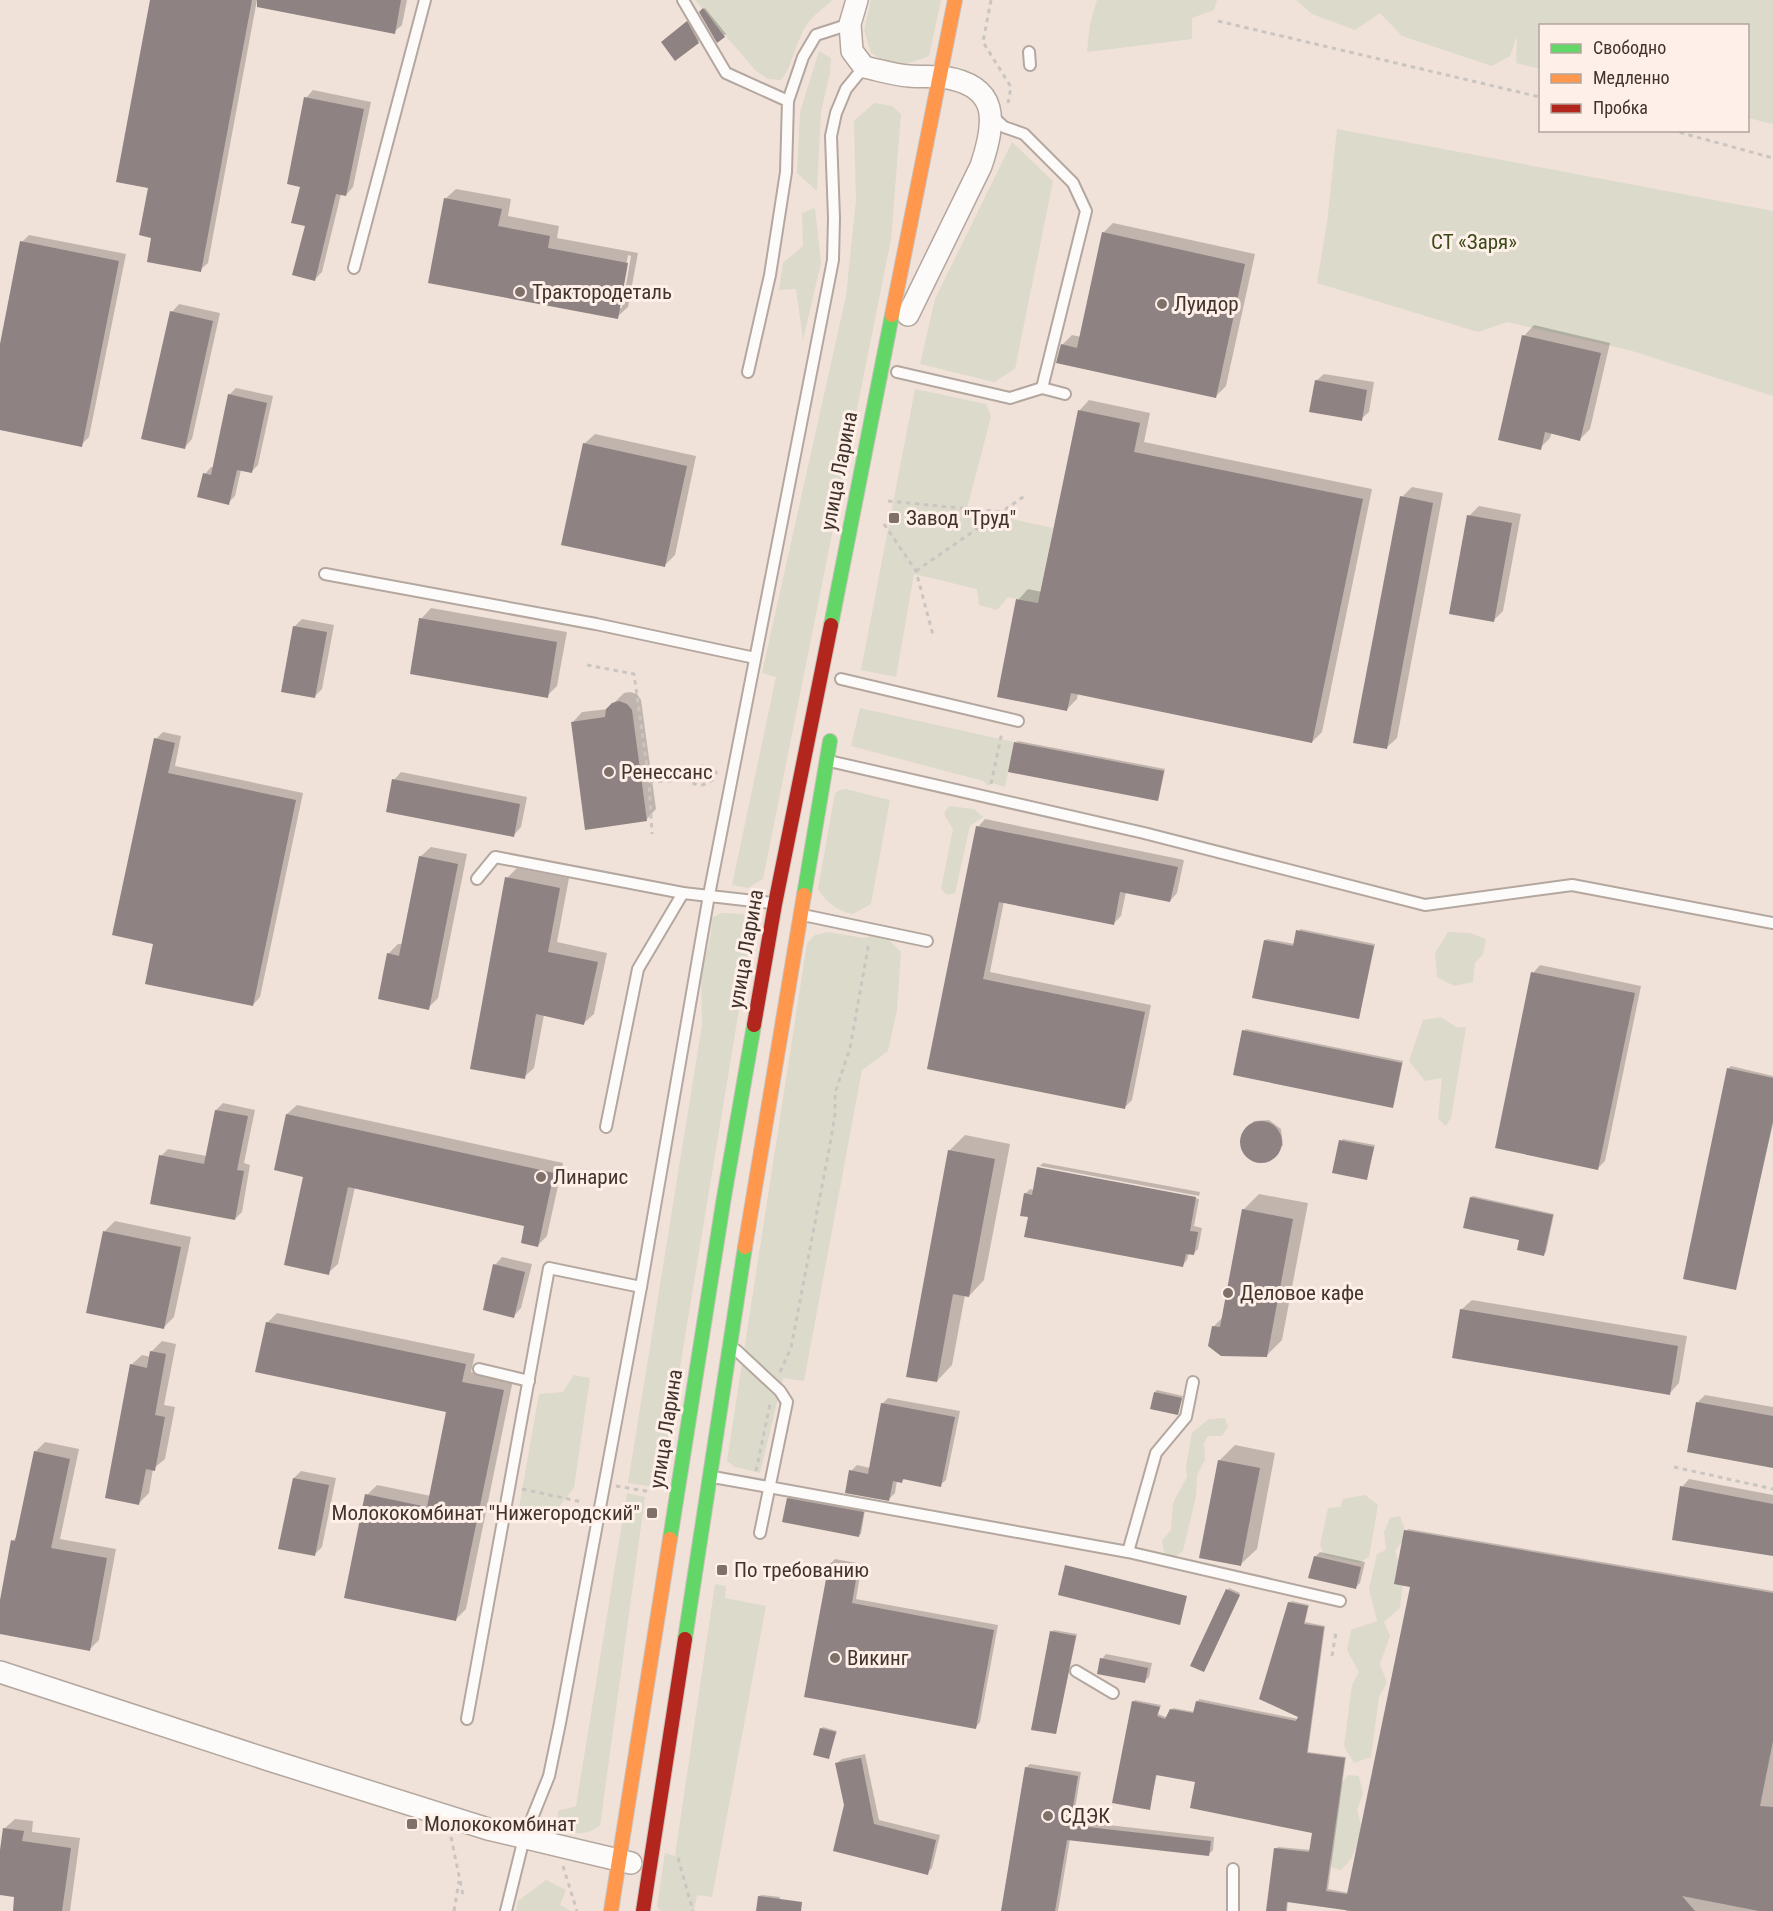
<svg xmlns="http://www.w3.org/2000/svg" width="1773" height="1911" font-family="'Roboto Condensed',sans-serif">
	<rect width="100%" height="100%" fill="#f1e2d9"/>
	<!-- green -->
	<g fill="#dcdaca">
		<path d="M695 0H832C825 7 814 15 808 23 797 37 791 71 781 80L768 79 756 71Z"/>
		<path d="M871 0H941L929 56C902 66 897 69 871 53L864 30Z"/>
		<path d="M1097 0H1217L1214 10 1192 18V39L1087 52 1090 24Z"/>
		<path d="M1296 0H1773V124L1748 118V26H1540V69L1516 63 1517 36 1510 56 1492 66 1402 36 1380 13 1355 30 1312 14Z"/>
		<path d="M819 51 831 58 830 73 821 112 817 191 797 173 800 112Z"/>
		<path d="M874 103 892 106 901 114 891 239 763 879 748 888 732 885 776 677 762 673 846 296 856 200 854 121Z"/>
		<path d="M1337 129 1773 211V396L1629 350 1507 322 1478 332 1317 283 1327 223Z"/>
		<path d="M1012 142 1053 181 1015 369 994 382 920 364 935 299Z"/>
		<path d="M815 208 821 263 803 340 796 289 779 290 783 263 803 246 802 213Z"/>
		<path d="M915 389 986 404 991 417 967 508 1005 517 1008 516 1012 519 1053 528 1038 603 1008 597 997 610 979 605 977 589 914 574 896 677 861 670Z"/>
		<path d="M860 708 1014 742 1005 787 992 783 988 786 983 781 851 746Z"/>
		<path d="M846 789 890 800 871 904 853 914C838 911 826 903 818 889L835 793 840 790Z"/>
		<path d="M949 806 974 809 983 817 970 826 955 893 947 895 941 889 953 829 944 814Z"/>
		<path d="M721 913 743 914 753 925 660 1488 628 1483 702 1025 701 975 711 934 712 918Z"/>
		<path d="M828 932 864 938 882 933 901 952 897 1010 888 1051 862 1070 804 1381 783 1378 760 1473 735 1467 727 1461 807 943 815 935Z"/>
		<path d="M1448 932 1470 933 1486 939 1483 954 1475 963 1473 982 1454 986 1437 977 1435 953Z"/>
		<path d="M1441 1017 1456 1027H1466L1451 1118 1446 1126 1438 1119 1442 1078 1425 1081 1409 1061 1423 1020Z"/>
		<path d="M574 1375 590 1378 574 1488 549 1519 518 1513 539 1394 563 1392Z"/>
		<path d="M1225 1418 1228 1427 1222 1436H1208L1204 1443 1205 1460 1197 1475 1196 1496 1183 1551 1173 1558 1164 1553 1162 1541 1171 1530 1173 1503 1187 1477 1186 1466 1192 1433 1209 1419Z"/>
		<path d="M627 1493 645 1497 600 1826C585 1836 574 1834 557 1829L558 1811 576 1806Z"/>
		<path d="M1365 1495 1378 1505 1369 1557 1359 1563 1324 1555 1320 1545 1328 1508 1340 1507 1343 1499Z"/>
		<path d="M1400 1516 1407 1535 1395 1551 1404 1576 1400 1608 1384 1622 1390 1636 1380 1664 1387 1683 1379 1697 1371 1757 1354 1763 1344 1746 1352 1685 1359 1672 1347 1650 1351 1630 1377 1621 1369 1589 1377 1554 1386 1550 1384 1532 1390 1518Z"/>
		<path d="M715 1584 726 1586 725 1598 766 1606 712 1897 697 1895 694 1911H661L657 1907 665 1853 675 1856Z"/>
		<path d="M1348 1775 1359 1776 1363 1794 1357 1810 1363 1832 1351 1859 1341 1870 1332 1868 1328 1830 1332 1796Z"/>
		<path d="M546 1880 566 1890 560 1905 571 1911H516L518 1901Z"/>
	</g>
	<!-- shadow -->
	<g fill="#0003" fill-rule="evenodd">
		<path d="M152 0H257L208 263 200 270 153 236 149 187Z"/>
		<path d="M286 0H407L402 25 394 32Z"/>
		<path d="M705 8 726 34 717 40 700 12Z"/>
		<path d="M690 19 701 39 675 59 666 39Z"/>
		<path d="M313 90 371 102 353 187 346 195 341 194 322 272 315 279 302 186 306 98Z"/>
		<path d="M456 189 511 199 508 216 559 226 557 238 638 253 628 307 617 317 445 199ZM628 255 631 256 622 308H618Z"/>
		<path d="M1113 223 1255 254 1226 386 1216 396 1062 345 1072 335 1081 337 1103 233Z"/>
		<path d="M29 235 126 254 89 437 81 445 0 429V352L22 242Z"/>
		<path d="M179 304 220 313 192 439 185 447 172 312Z"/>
		<path d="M1534 325 1610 343 1590 429 1580 439 1552 432 1550 438 1540 448 1524 336Z"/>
		<path d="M1324 374 1374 382 1369 412 1361 419 1316 381Z"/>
		<path d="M236 388 273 396 258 465 251 472 241 470 235 496 228 503 205 474 211 467H214L229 395Z"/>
		<path d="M1089 400 1150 413 1144 442 1372 489 1322 732 1312 742 1078 693 1077 699 1066 710 1018 600 1028 589 1042 592 1079 411Z"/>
		<path d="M595 434 696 456 675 555 664 566 584 444Z"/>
		<path d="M1412 487 1443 493 1397 738 1386 748 1402 497Z"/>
		<path d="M1479 506 1521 514 1503 611 1493 621 1469 516Z"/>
		<path d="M431 608 567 632 557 686 547 696 421 619Z"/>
		<path d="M302 619 334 625 322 689 315 696 294 627Z"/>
		<path d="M630 692 637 694 641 700 656 809 646 820 572 723 582 712 608 709 624 693Z"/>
		<path d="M163 732 181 736 175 766 303 793 260 997 253 1005 155 942 156 739Z"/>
		<path d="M1018 741 1165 769 1159 797 1157 799 1016 742Z"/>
		<path d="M401 772 527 797 521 827 514 835 394 780Z"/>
		<path d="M985 819 1184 860 1177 893 1170 901 1126 892 1121 916 1113 924 1004 901 990 972 1151 1005 1132 1100 1124 1108 929 1068 978 827Z"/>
		<path d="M431 847 467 854 438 998 428 1008 388 954 398 944H403L420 857Z"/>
		<path d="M517 868 569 878 557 942 607 953 594 1014 584 1023 544 1015 534 1068 524 1077 507 878Z"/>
		<path d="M1300 929 1375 944 1359 1018 1265 941 1267 939 1295 944Z"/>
		<path d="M1540 965 1641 986 1605 1161 1598 1168 1533 973Z"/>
		<path d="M1246 1029 1403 1061 1394 1104 1392 1106 1244 1031Z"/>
		<path d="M1731 1066 1773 1076V1124L1735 1288 1729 1068Z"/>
		<path d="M223 1103 255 1110 244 1163 250 1165 242 1212 235 1219 161 1156 168 1149 207 1156 216 1110Z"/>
		<path d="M297 1105 563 1163 547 1236 538 1245 526 1224 355 1187 338 1264 328 1273 305 1176 275 1169 287 1114Z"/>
		<path d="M1269 1120 1281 1129 1283 1145 1270 1159 1255 1161 1243 1151 1241 1136 1254 1121Z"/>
		<path d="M965 1135 1010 1144 984 1280 969 1296 965 1295 952 1365 937 1381 949 1151Z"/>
		<path d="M1343 1139 1375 1145 1367 1178 1341 1141Z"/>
		<path d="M1043 1163 1200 1192 1199 1196 1040 1166Z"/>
		<path d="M1040 1166V1169L1199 1199 1194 1226 1202 1228 1198 1249 1193 1254 1189 1253 1187 1260 1183 1265 1029 1216 1025 1194 1030 1189 1034 1190Z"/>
		<path d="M1259 1194 1308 1203 1282 1340 1266 1356 1213 1327 1224 1316 1244 1209Z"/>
		<path d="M1473 1196 1554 1214 1546 1252 1544 1254 1521 1239 1471 1198Z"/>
		<path d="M115 1221 191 1237 174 1317 164 1327 105 1231Z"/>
		<path d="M502 1257 532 1264 521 1308 514 1316 495 1265Z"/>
		<path d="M1472 1300 1687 1336 1679 1383 1669 1394 1461 1310Z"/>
		<path d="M277 1313 475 1354 471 1372 513 1380 466 1609 456 1619 367 1495 377 1485 431 1496 448 1410 267 1323Z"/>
		<path d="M162 1341 176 1344 164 1405 175 1407 165 1459 153 1469 149 1493 139 1503 131 1365 142 1355 151 1357V1352Z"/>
		<path d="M1157 1390 1183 1396 1178 1413 1155 1392Z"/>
		<path d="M1705 1395 1773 1407V1466L1697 1403Z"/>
		<path d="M888 1398 960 1411 946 1480 940 1485 905 1478 902 1481H897L895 1493 889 1499 851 1471 857 1465 870 1468 882 1404Z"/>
		<path d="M45 1442 79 1449 60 1539 116 1549 99 1640 89 1650 0 1633V1609L13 1541 17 1536 35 1452Z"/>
		<path d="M1235 1445 1275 1453 1257 1549 1241 1564 1219 1461Z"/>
		<path d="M301 1471 336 1478 322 1547 314 1555 294 1478Z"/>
		<path d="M1689 1479 1773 1495V1554L1682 1487Z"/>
		<path d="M790 1497 865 1510 861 1534 859 1535 788 1499Z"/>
		<path d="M1408 1529 1773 1591V1911H1346V1909L1288 1900 1287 1911H1267L1276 1849 1278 1847 1311 1850 1313 1831 1197 1781 1157 1774 1149 1808 1133 1702 1135 1700 1161 1705 1158 1714 1168 1718 1173 1708 1195 1712 1199 1699 1298 1719 1289 1603 1292 1601 1309 1605 1305 1622 1325 1626 1308 1752 1346 1757 1328 1889 1349 1893 1412 1585 1406 1531Z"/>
		<path d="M1320 1552 1365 1562 1360 1583 1356 1587 1315 1557Z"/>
		<path d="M835 1559 862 1564 856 1599 998 1625 980 1722 976 1727 806 1695 830 1564Z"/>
		<path d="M1229 1588 1240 1593 1205 1669 1228 1590Z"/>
		<path d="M1054 1630 1077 1634 1056 1733 1052 1632Z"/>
		<path d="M1106 1654 1152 1663 1149 1677 1145 1681 1102 1659Z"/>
		<path d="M823 1727 837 1731 829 1757 821 1729Z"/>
		<path d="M865 1754 879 1820 940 1835 932 1868 927 1873 846 1805 837 1763 842 1759Z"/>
		<path d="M1030 1764 1081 1772 1073 1821 1214 1837 1213 1850 1209 1854 1070 1839 1058 1911H1003L1026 1768Z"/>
		<path d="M15 1819 33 1821 32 1832 80 1838 70 1911H14L16 1896 0 1894V1861L4 1829Z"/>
		<path d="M761 1895 780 1897 778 1911H764L759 1897Z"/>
	</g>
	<!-- building -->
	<g fill="#8e8282">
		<path d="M150 0H252L201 272 147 262 151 238 139 235 148 188 116 182Z"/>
		<path d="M257 0H401L395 34 257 7Z"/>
		<path d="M703 8 725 37 717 43 699 12Z"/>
		<path d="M687 21 699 43 675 61 661 42Z"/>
		<path d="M304 97 364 109 346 196 336 194 315 281 292 275 305 226 291 223 300 187 287 184Z"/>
		<path d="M444 198 502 209 498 226 550 236 548 248 628 263 618 319 428 283Z"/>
		<path d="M1102 232 1245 264 1216 398 1056 363 1061 344 1077 348Z"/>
		<path d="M20 241 119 261 82 447 0 430V344Z"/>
		<path d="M170 311 213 321 185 449 141 439Z"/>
		<path d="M1522 335 1601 353 1580 441 1545 432 1541 450 1498 440Z"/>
		<path d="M1315 380 1367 390 1362 421 1309 412Z"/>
		<path d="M228 394 267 403 252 473 237 470 229 505 197 497 203 473 211 475Z"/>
		<path d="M1078 410 1140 423 1134 452 1363 499 1312 743 1071 693 1067 711 997 697 1016 599 1038 603Z"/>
		<path d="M583 443 687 466 665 567 561 545Z"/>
		<path d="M1400 496 1433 503 1387 749 1353 743Z"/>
		<path d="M1467 515 1512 523 1494 622 1449 614Z"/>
		<path d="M419 618 557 642 548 698 410 674Z"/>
		<path d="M293 626 327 632 315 698 281 692Z"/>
		<path d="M619 701 627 704 632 710 647 821 585 830 571 722 605 717 606 709 612 703Z"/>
		<path d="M154 738 175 743 168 773 296 800 253 1006 145 984 153 944 112 935Z"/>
		<path d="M1014 742 1164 771 1158 801 1008 772Z"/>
		<path d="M392 779 520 804 514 837 386 812Z"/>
		<path d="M976 826 1178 867 1170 902 1120 892 1114 925 999 902 983 979 1145 1012 1125 1109 927 1069Z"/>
		<path d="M419 856 458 864 429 1010 378 999 387 953 399 956Z"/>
		<path d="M505 877 560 888 548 952 598 962 584 1025 536 1014 525 1079 470 1069Z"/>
		<path d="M1296 930 1374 946 1359 1019 1252 998 1264 940 1293 946Z"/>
		<path d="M1531 972 1635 993 1598 1170 1495 1148Z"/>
		<path d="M1242 1030 1402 1063 1393 1108 1233 1075Z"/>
		<path d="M1727 1068 1773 1078V1121L1736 1290 1683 1279Z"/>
		<path d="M215 1110 248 1116 237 1170 244 1171 235 1220 150 1204 159 1155 204 1164Z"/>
		<path d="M286 1114 554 1173 538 1247 521 1243 524 1226 348 1187 329 1275 284 1265 303 1177 274 1170Z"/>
		<circle cx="1261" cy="1142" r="21"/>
		<path d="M1339 1140 1374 1147 1367 1180 1332 1173Z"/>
		<path d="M948 1150 995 1159 969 1297 953 1294 937 1382 906 1377Z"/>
		<path d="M1037 1167 1196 1197 1190 1231 1198 1232 1194 1255 1186 1254 1183 1267 1024 1237 1028 1217 1020 1216 1024 1193 1032 1195Z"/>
		<path d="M1470 1197 1553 1215 1544 1256 1517 1250 1519 1240 1463 1228Z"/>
		<path d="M1242 1209 1293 1219 1267 1357 1221 1356 1208 1346 1212 1326 1220 1327Z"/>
		<path d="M103 1231 181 1247 164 1329 86 1313Z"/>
		<path d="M493 1264 525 1272 514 1318 483 1310Z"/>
		<path d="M1460 1309 1678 1346 1670 1395 1452 1358Z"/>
		<path d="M266 1322 466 1364 462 1382 504 1390 456 1621 344 1598 365 1494 427 1507 446 1412 255 1372Z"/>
		<path d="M150 1351 166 1354 155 1415 165 1417 155 1471 146 1469 139 1505 105 1498 130 1364 147 1368Z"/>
		<path d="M1154 1392 1182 1398 1178 1415 1150 1409Z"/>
		<path d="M1696 1402 1773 1416V1468L1687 1452Z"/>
		<path d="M881 1403 955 1417 941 1487 903 1479 902 1483 893 1481 889 1501 845 1493 849 1470 868 1474Z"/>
		<path d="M34 1451 70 1459 51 1548 107 1558 90 1651 0 1634V1600L11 1540 15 1541Z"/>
		<path d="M1218 1460 1260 1468 1241 1566 1199 1558Z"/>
		<path d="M293 1478 329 1485 315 1556 278 1549Z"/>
		<path d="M1680 1486 1773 1504V1556L1672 1540Z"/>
		<path d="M787 1498 864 1512 859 1537 782 1522Z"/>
		<path d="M1404 1530 1773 1593V1741L1760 1806 1773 1807V1911H1759L1682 1896 1695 1911H1352L1287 1902 1286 1911H1266L1274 1848 1309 1852 1312 1833 1190 1808 1195 1782 1156 1775 1150 1810 1112 1803 1132 1701 1160 1707 1157 1716 1165 1719 1170 1709 1193 1713 1196 1701 1296 1721 1298 1717 1259 1699 1288 1602 1308 1606 1304 1624 1324 1627 1307 1753 1345 1758 1326 1891 1347 1894 1410 1587 1394 1584Z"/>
		<path d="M1314 1556 1361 1567 1356 1589 1308 1578Z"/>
		<path d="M829 1563 858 1568 852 1603 994 1630 976 1729 804 1697Z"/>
		<path d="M1065 1565 1187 1596 1180 1625 1058 1595Z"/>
		<path d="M1226 1589 1240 1595 1204 1672 1190 1666Z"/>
		<path d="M1050 1631 1076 1636 1056 1734 1031 1730Z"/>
		<path d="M1100 1658 1148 1668 1145 1683 1097 1674Z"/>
		<path d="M820 1728 836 1732 829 1759 813 1755Z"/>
		<path d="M861 1758 874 1824 936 1840 928 1875 833 1851 844 1805 835 1763Z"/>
		<path d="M1025 1767 1078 1776 1070 1825 1211 1841 1209 1856 1067 1840 1055 1911H1001Z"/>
		<path d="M3 1828 24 1831 22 1841 71 1848 62 1911H13L14 1897 0 1895V1850Z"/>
		<path d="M758 1896 802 1902 801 1911H756Z"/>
	</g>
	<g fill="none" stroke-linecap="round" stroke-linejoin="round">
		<defs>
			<g id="lane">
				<path d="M683 0 726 73 788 101"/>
				<path d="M1029 52 1030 65"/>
				<path d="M992 116 1004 127 1024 134 1073 183 1086 211 1042 388"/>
				<path d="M354 268 425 0"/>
				<path d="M748 372 770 275 786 172 788 101 803 57 816 35 850 24"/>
				<path d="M897 372 1010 398 1042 388 1065 394"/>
				<path d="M325 574 596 624 755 658"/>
				<path d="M841 679 1018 721"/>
				<path d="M829 761 1144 833 1425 905 1572 885 1773 923"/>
				<path d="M477 879 495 857 683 893"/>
				<path d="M803 915 927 941"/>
				<path d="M606 1127 638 969 683 893 772 903"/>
				<path d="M736 1350 780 1391 787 1402 760 1533"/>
				<path d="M479 1369 529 1381"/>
				<path d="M713 1477 1128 1552 1340 1601"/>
				<path d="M1128 1552 1156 1453 1186 1417 1193 1382"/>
				<path d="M1076 1671 1113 1693"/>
				<path d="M467 1719 549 1268 641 1287"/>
				<path d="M1233 1869V1911"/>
				<path d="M506 1911 524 1838 549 1776 560 1723 641 1287 709 895 833 260 834 218 831 136 836 113 846 89 864 67"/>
			</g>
			<g id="street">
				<path d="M857 0 850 24 852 51 864 67C879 70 894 75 909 76 920 77 931 76 942 77 1000 85 996 121 981 166L908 315"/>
				<path d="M0 1672 266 1759 488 1829 631 1863"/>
			</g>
			<g id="fast">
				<path d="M831 625 892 315"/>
				<path d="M804 895 830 741"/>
				<path d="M670 1539 724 1197 754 1025"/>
				<path d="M685 1639 745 1247"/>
			</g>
			<g id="slow">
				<path d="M892 315 955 0"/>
				<path d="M745 1247 804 895"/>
				<path d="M611 1911 670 1539"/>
			</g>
			<g id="jam">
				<path d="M754 1025 775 904 831 625"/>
				<path d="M643 1911 685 1639"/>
			</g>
		</defs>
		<!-- lane casing -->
		<use href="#lane" stroke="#b3a79f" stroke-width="14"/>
		<!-- street casing -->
		<use href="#street" stroke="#b3a79f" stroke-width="24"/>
		<!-- fast casing -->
		<use href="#fast" stroke="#c9c1bc" stroke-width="16"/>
		<!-- slow casing -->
		<use href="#slow" stroke="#c9c1bc" stroke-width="16"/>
		<!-- jam casing -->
		<use href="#jam" stroke="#c9c1bc" stroke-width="16"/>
		<!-- path -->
		<g stroke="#cbc5c2" stroke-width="3" stroke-dasharray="4.5 4.5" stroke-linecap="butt">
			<path d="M991 0 983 42 1011 87 1008 103"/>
			<path d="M1218 21 1540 97"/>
			<path d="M1671 130 1773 158"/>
			<path d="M888 501 1002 512"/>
			<path d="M884 524 916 571 933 635"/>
			<path d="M916 571 1026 495"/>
			<path d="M587 665 634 674 649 782 652 834"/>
			<path d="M685 778C697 788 705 787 716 777"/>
			<path d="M649 782C659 781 674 782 684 778 694 774 704 754 717 774"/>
			<path d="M991 784 1002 732"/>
			<path d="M780 1372 791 1348 831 1139 835 1114V1093L850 1048 869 942"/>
			<path d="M1674 1467 1773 1489"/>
			<path d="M756 1471 770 1404"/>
			<path d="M616 1486 651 1492"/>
			<path d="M522 1489 582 1502"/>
			<path d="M518 1517 528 1519"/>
			<path d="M1332 1656 1336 1632"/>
			<path d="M451 1837 463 1895"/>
			<path d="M678 1858 693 1911"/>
			<path d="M563 1866 577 1911"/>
			<path d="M454 1911 459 1881"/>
		</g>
		<!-- lane -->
		<use href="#lane" stroke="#fdfbf9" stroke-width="10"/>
		<!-- street -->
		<use href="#street" stroke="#fdfbf9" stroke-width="21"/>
		<!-- fast -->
		<use href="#fast" stroke="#63d668" stroke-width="14"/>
		<!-- slow -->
		<use href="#slow" stroke="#ff974d" stroke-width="14"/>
		<!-- jam -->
		<use href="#jam" stroke="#b3261e" stroke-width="14"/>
	</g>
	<!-- markers -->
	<g fill="#7f7169" stroke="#fef0e8" stroke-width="2">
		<circle cx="520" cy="292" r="6"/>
		<circle cx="1162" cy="304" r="6"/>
		<rect x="888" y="512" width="12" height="12" rx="3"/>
		<circle cx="609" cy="772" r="6"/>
		<circle cx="541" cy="1177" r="6"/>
		<circle cx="1228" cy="1293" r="6"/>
		<rect x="646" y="1507" width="12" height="12" rx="3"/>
		<rect x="716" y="1564" width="12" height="12" rx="3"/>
		<circle cx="835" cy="1658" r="6"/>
		<circle cx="1048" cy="1816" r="6"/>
		<rect x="406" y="1818" width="12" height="12" rx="3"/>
	</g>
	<g text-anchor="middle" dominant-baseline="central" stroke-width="6" stroke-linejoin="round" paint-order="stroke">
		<!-- park labels -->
		<g font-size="21" fill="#3a4a19" stroke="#fef0e8">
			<text x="1474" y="242">СТ «Заря»</text>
		</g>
		<!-- poi labels -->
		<g font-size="21" fill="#41342c" stroke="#fef0e8" text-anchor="start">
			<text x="532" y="292">Трактородеталь</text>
			<text x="1174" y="304">Луидор</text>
			<text x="906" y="518">Завод "Труд"</text>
			<text x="621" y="772">Ренессанс</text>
			<text x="553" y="1177">Линарис</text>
			<text x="1240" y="1293">Деловое кафе</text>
			<text x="640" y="1513" text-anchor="end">Молококомбинат "Нижегородский"</text>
			<text x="734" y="1570">По требованию</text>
			<text x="847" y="1658">Викинг</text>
			<text x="1060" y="1816">СДЭК</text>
			<text x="424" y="1824">Молококомбинат</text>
		</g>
		<!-- street labels -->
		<g font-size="21" fill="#41342c" stroke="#fef0e8">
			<text transform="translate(839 471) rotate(-79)">улица Ларина</text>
			<text transform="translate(746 949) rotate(-80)">улица Ларина</text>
			<text transform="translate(666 1429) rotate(-81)">улица Ларина</text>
		</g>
	</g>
	<!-- legend -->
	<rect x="1539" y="24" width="210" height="108" fill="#fef0e8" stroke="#b2a59d" stroke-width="1.5"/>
	<rect x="1551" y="44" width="30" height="9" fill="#63d668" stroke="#b2a59d" stroke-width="1.5"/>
	<text x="1593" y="54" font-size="18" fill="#41342c">Свободно</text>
	<rect x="1551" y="74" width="30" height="9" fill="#ff974d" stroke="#b2a59d" stroke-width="1.5"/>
	<text x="1593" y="84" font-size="18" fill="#41342c">Медленно</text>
	<rect x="1551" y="104" width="30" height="9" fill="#b3261e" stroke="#b2a59d" stroke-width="1.5"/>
	<text x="1593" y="114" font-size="18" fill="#41342c">Пробка</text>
</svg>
